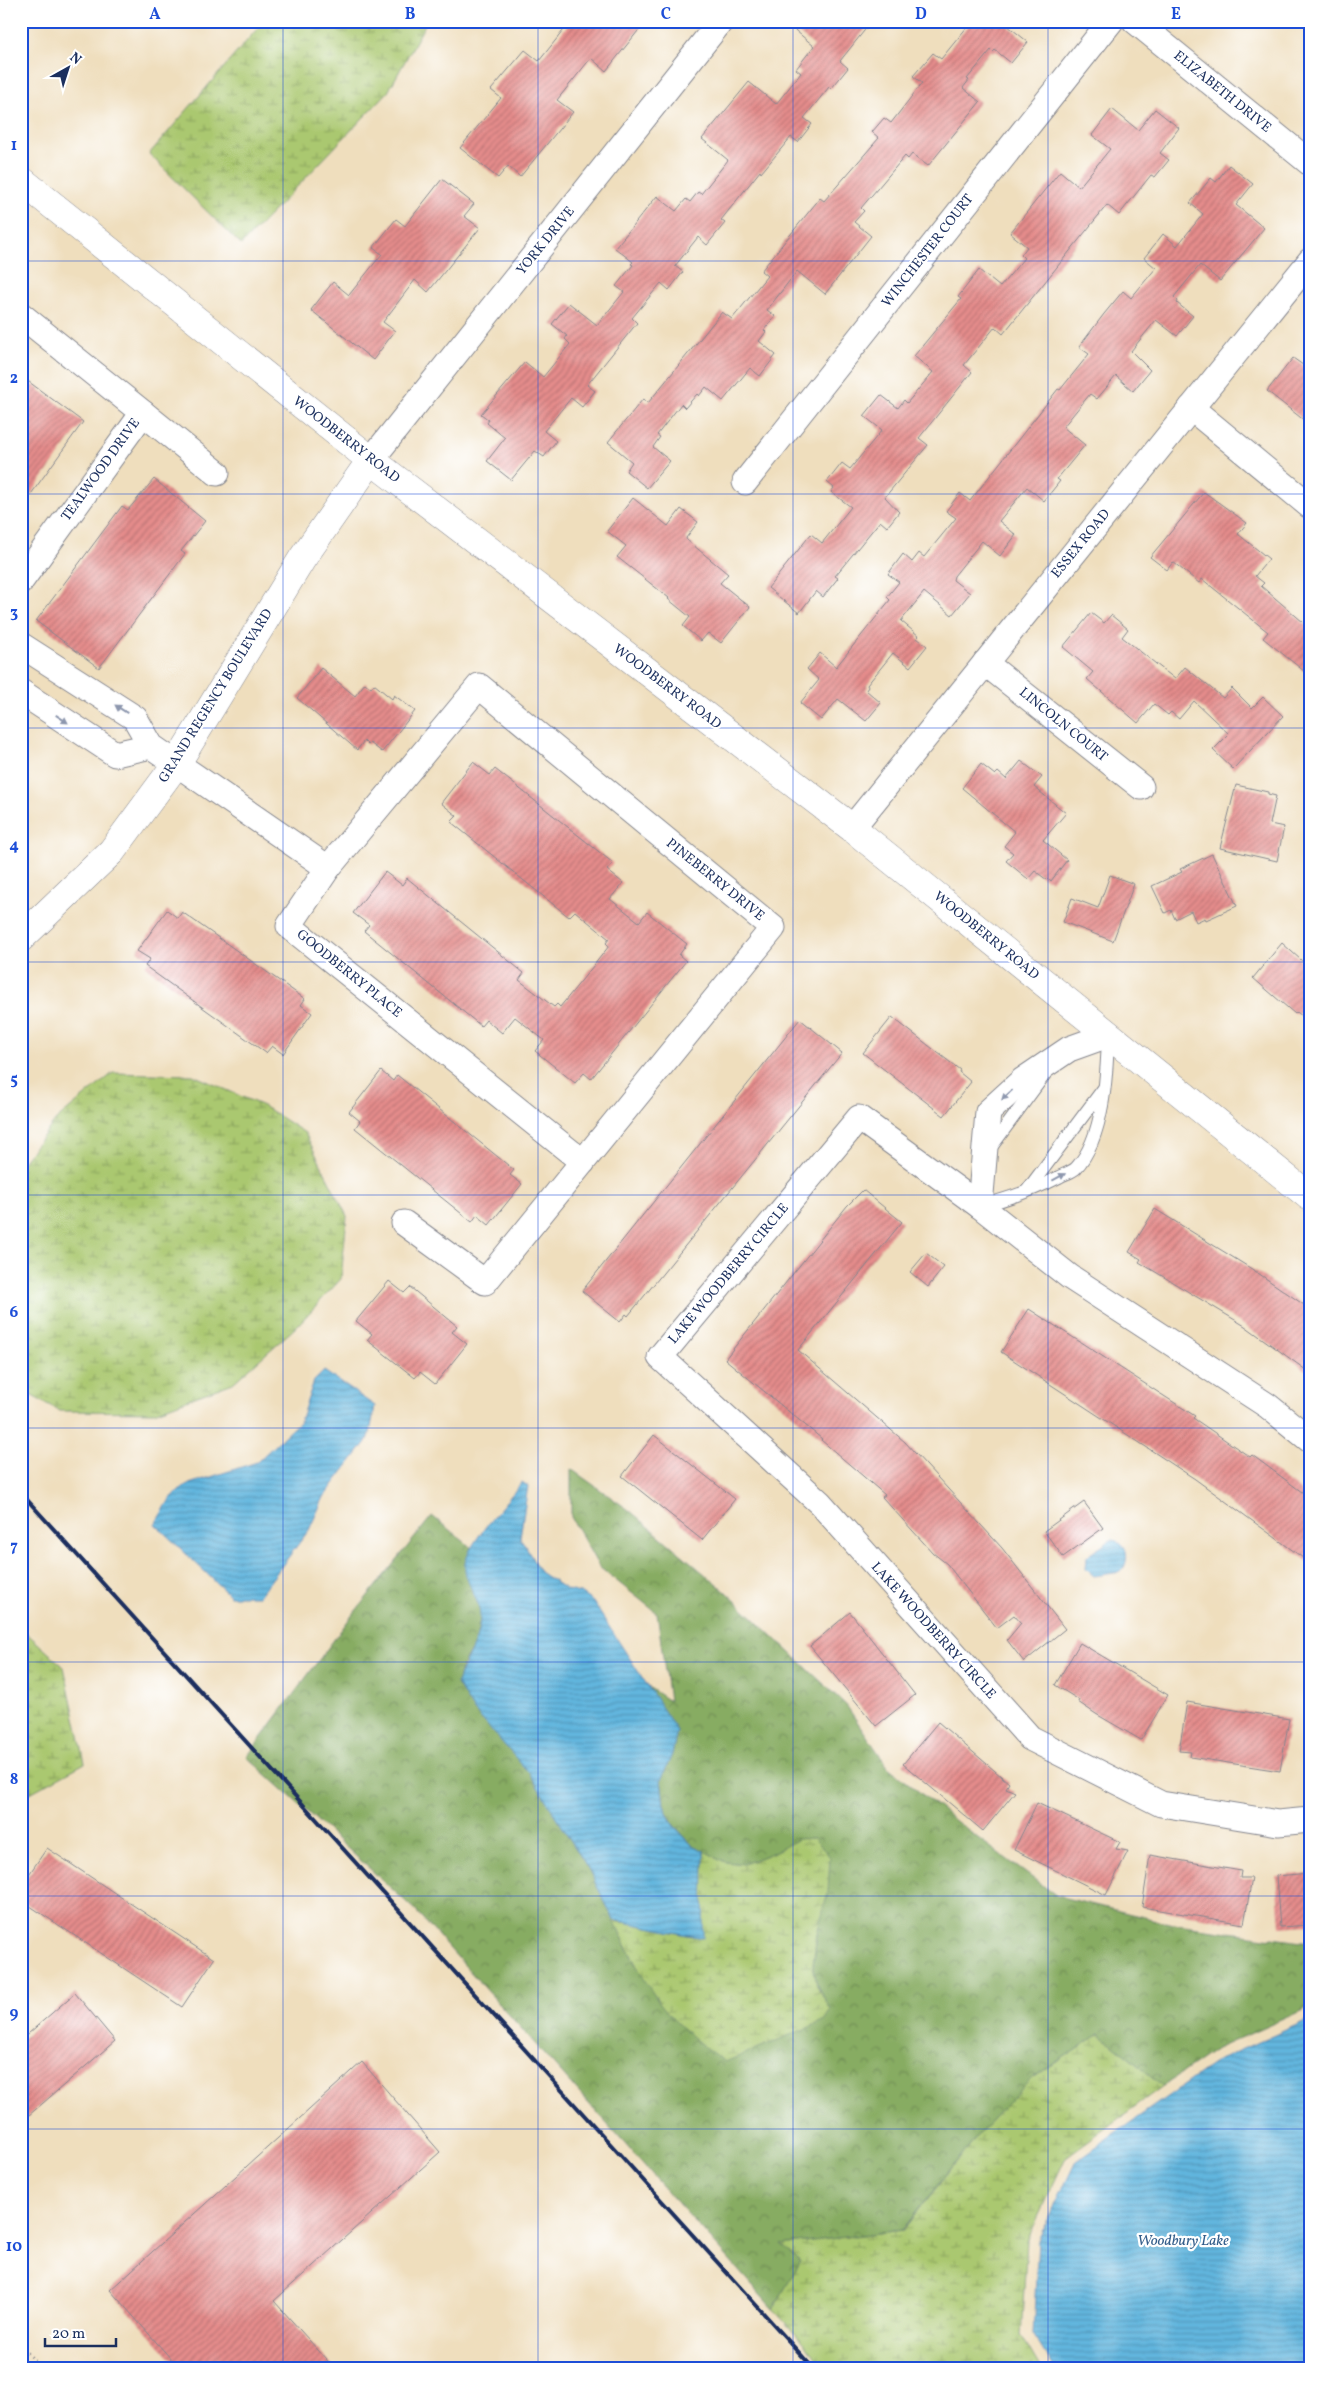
<svg xmlns="http://www.w3.org/2000/svg" width="1331" height="2390" font-family="Vollkorn,serif">
	<defs>
		<pattern id="forest-crowns" width="20" height="18" patternUnits="userSpaceOnUse" patternTransform="scale(1.25)"><rect width="20" height="18" fill="#87ac62"/><path d="M2 6a3 3 0 1 1 6 0M12 15a3 3 0 1 1 6 0" fill="none" stroke="#6e8c54"/></pattern>
		<pattern id="wetland-marsh" width="20" height="14" patternUnits="userSpaceOnUse" patternTransform="scale(1.25)"><rect width="20" height="14" fill="#aac86f"/><path d="M1 5h8M5 5V1M11 12h8M15 12V8" fill="none" stroke="#8aa35e"/></pattern>
		<pattern id="water-rules" width="6" height="5" patternUnits="userSpaceOnUse" patternTransform="scale(1.25)"><rect width="6" height="5" fill="#62b6de"/><path d="M0 2.5h6" fill="none" stroke="#5094b7"/></pattern>
		<pattern id="building-hatch" width="6" height="6" patternUnits="userSpaceOnUse" patternTransform="scale(1.25)"><rect width="6" height="6" fill="#e58c8b"/><path d="M-1 1l2-2M0 6l6-6M5 7l2-2" fill="none" stroke="#b97375"/></pattern>
	</defs>
	<rect width="100%" height="100%" fill="#fff"/>
	<filter id="ink" filterUnits="userSpaceOnUse"><feTurbulence type="fractalNoise" baseFrequency=".02" numOctaves="2"/><feDisplacementMap in="SourceGraphic" scale="10" xChannelSelector="R" yChannelSelector="G"/><feConvolveMatrix kernelMatrix="1 2 1 2 8 2 1 2 1" color-interpolation-filters="sRGB"/></filter>
	<filter id="wash" filterUnits="userSpaceOnUse"><feTurbulence type="fractalNoise" baseFrequency=".0096" numOctaves="4" result="noise"/><feDisplacementMap in="SourceGraphic" scale="20" xChannelSelector="R" yChannelSelector="G"/><feGaussianBlur stdDeviation="1.12" result="paint"/><feColorMatrix in="noise" values="0 0 0 0 0 0 0 0 0 0 0 0 0 0 0 0 0 1.4 0 .05"/><feComposite in="paint" operator="in"/></filter>
	<g filter="url(#wash)">
		<rect width="100%" height="100%" fill="#efdebd"/>
		<!-- forest -->
		<path fill="url(#forest-crowns)" stroke="#516e60" d="M571 1469 629 1510 726 1592 846 1705 888 1767 967 1830 1057 1896 1177 1925 1310 1943V2007L1216 2049 1163 2086 1100 2034 1032 2078 981 2131 902 2230 781 2245 801 2261 773 2309 415 1910 247 1757 350 1618 432 1516 471 1547 465 1564 481 1614 476 1642 462 1666 457 1684 472 1708 530 1774 589 1870 633 1959 666 2010H831L817 1986 813 1964 817 1933 814 1838 799 1839 772 1853 744 1864 725 1862 692 1845 673 1824 664 1806 661 1780 672 1754 677 1731 647 1686 669 1701 657 1613 599 1567 571 1517Z"/>
		<!-- wetland -->
		<g fill="url(#wetland-marsh)" stroke="#627c66">
			<path d="M264 21H427L388 92 241 245 149 154Z"/>
			<path d="M113 1073 193 1075 263 1106 305 1133 347 1216 341 1279 295 1328 233 1383 154 1412 60 1411 21 1390V1164L56 1120Z"/>
			<path d="M21 1628 64 1667 85 1763 21 1798Z"/>
			<path d="M814 1838 830 1857 828 1892 817 1933 813 1964 817 1986 831 2010 824 2021 725 2062C704 2047 683 2031 666 2011 644 1984 629 1951 614 1920L702 1938 704 1851 725 1862 744 1864 772 1853 799 1839Z"/>
			<path d="M1100 2034 1163 2086 1066 2157 1027 2241 1021 2335 1041 2369H827L773 2309 801 2261 781 2245 903 2230 981 2131 1032 2078Z"/>
		</g>
		<!-- water -->
		<g fill="url(#water-rules)" stroke="#3e729e">
			<path d="M324 1371 375 1406 369 1438 324 1497 309 1530 259 1596H230L155 1524 170 1499 186 1485 257 1462 300 1421 314 1381Z"/>
			<path d="M522 1482 528 1486 520 1537 540 1572 567 1590 580 1593 593 1602 677 1731 672 1754 661 1780 664 1806 673 1825 692 1845 704 1851 703 1938 614 1920 589 1870 530 1774 472 1708 457 1683C464 1660 481 1640 480 1615 480 1598 463 1581 465 1564 467 1544 509 1499 522 1482Z"/>
			<path d="M1111 1540C1129 1540 1130 1561 1121 1572L1094 1576 1086 1569 1087 1556Z"/>
			<path d="M1310 2019V2369H1054L1033 2334 1038 2240 1076 2161 1219 2060Z"/>
		</g>
		<g id="blocks">
			<!-- building -->
			<g fill="url(#building-hatch)">
				<path d="M571 21H646L606 71 591 58 557 100 573 112 520 177 508 166 498 178 460 148 501 98 491 90 525 50 539 61Z"/>
				<path d="M784 21H872L840 61 848 68 831 89 829 87 804 118 812 124 798 142 791 137 761 173 760 171 721 220 725 223 707 245 698 237 675 266 683 272 669 290 661 283 632 318 637 323 587 385 595 391 582 407 571 398 544 431 556 441 544 457 535 451 511 480 487 461 505 438 487 423 489 420 481 414 525 362 543 377 570 344 565 339 567 336 552 324 569 303 597 325 624 292 616 286 633 265 631 264 633 262 615 248 657 196 676 211 686 199 690 202 698 192 701 194 728 160 702 139 749 82 776 104 801 73 796 69 814 46Z"/>
				<path d="M972 21H1002L1028 42 1011 63 995 50 993 52 991 50 967 79 969 80 963 88 980 102 928 166 912 154 908 159 905 156 861 208 864 211 854 222 871 236 825 294 797 271 767 310 775 316 764 330 766 332 759 341 776 355 760 376 750 368 723 401 706 387 699 396 697 394 685 408 681 404 657 435 660 437 653 447 670 461 647 488 626 471 632 462 608 442 643 399 648 403 722 312 732 319 767 276 761 271 820 198 824 201 879 138 872 132 884 118 891 123 922 83 913 76 933 53 941 59Z"/>
				<path d="M1112 109 1138 130 1155 109 1179 128 1160 153 1169 160 1155 177 1151 175 1119 215 1107 205 1003 334 995 327 964 365 972 372 919 438 928 445 885 497 899 512 887 527 880 521 835 576 838 578 823 597 816 591 799 613 768 588 811 534 822 543 851 507 831 492 834 488 827 482 842 463 850 469 882 430 864 416 881 395 898 408 904 400 907 403 933 372 914 356 961 299 958 297 979 270 1000 287 1024 258 1021 255 1027 247 1010 233 1060 171 1079 187 1110 149 1092 135Z"/>
				<path d="M1229 165 1253 184 1236 205 1264 228 1220 281 1200 265 1174 297 1178 301 1177 303 1193 316 1177 336 1156 320 1131 351 1150 370 1133 391 1116 376 1097 399 1090 394 1063 427 1085 445 1057 479 1060 481 1044 501 1027 487 999 521 1016 535 1000 556 982 541 954 576 953 580 970 593 952 615 924 592 901 621 919 636 917 638 927 646 910 667 893 653 867 685 868 687 866 690 881 703 866 721 838 699 821 720 800 703 819 680 807 669 820 653 836 667 890 600 887 597 899 582 888 574 903 554 912 562 919 553 924 557 956 518 946 511 960 493 970 501 1058 389 1060 390 1089 354 1079 347 1104 314 1123 291 1131 298 1156 268 1144 258 1163 234 1177 246 1203 214 1190 203 1211 178 1216 182Z"/>
				<path d="M442 179 474 204 464 216 480 228 428 292 415 280 383 322 395 331 373 360 311 310 333 282 349 295 382 254 373 248 396 219 405 226Z"/>
				<path d="M1293 358 1310 370V425L1267 391Z"/>
				<path d="M21 376 83 422 21 508Z"/>
				<path d="M154 479 205 521 181 551 185 554 99 668 36 621 122 506 128 510Z"/>
				<path d="M1204 492 1247 523 1238 534 1269 559 1255 576 1264 583 1261 586 1310 628V676L1263 638 1268 632 1202 579 1199 583 1173 562 1167 570 1150 557Z"/>
				<path d="M633 498 668 526 681 509 698 522 686 538 687 540 728 574 720 583 750 607 721 643 708 633 701 641 683 626 690 617 668 599 669 598 617 557 626 546 607 531Z"/>
				<path d="M1091 613 1104 623 1111 615 1128 629 1122 637 1175 679 1185 667 1223 698 1232 688 1252 708 1263 697 1283 716 1233 769 1213 750 1229 734 1194 701 1179 719 1171 712 1168 715 1154 704 1138 723 1087 679 1093 672 1063 647Z"/>
				<path d="M321 668 355 696 365 683 371 688 374 684 392 699 394 695 415 711 382 752 370 743 368 745 364 741 357 750 297 698Z"/>
				<path d="M1021 761 1042 777 1034 787 1066 813 1043 840 1067 860 1051 881 1048 878 1047 880 1035 871 1028 879 1006 861 1013 853 1004 846 1015 832 962 788 981 764 995 775 998 772 1006 779Z"/>
				<path d="M473 762 490 775 495 769 613 863 607 870 623 883 610 899 639 922 647 912 687 944 679 955 686 961 591 1079 584 1073 575 1083 535 1051 544 1040 515 1017 502 1033 486 1020 481 1026 364 931 369 925 353 913 385 872 402 885 407 878 524 973 519 980 554 1007 557 1004 560 1007 594 965 609 946 606 943 609 939 575 911 569 917 451 822 457 816 441 803Z"/>
				<path d="M1236 785 1268 792V794L1276 796 1270 824 1284 827 1277 861 1220 848Z"/>
				<path d="M1212 854 1237 906 1206 920 1205 918 1196 922 1191 911 1175 919 1171 910 1165 913 1152 886 1182 872 1180 869Z"/>
				<path d="M1110 875 1134 884 1113 941 1063 922 1072 898 1098 908Z"/>
				<path d="M167 910 178 918 182 912 305 999 301 1005 312 1013 283 1054 272 1046 266 1053 145 966 150 959 137 951Z"/>
				<path d="M1282 943 1310 968V1023L1297 1012 1295 1014 1253 978Z"/>
				<path d="M892 1017 960 1070 959 1072 971 1082 944 1116 863 1053Z"/>
				<path d="M800 1019 842 1053 628 1316 626 1314 620 1322 582 1291Z"/>
				<path d="M381 1071 393 1081 397 1075 514 1170 510 1175 522 1184 489 1225 477 1215 472 1222 355 1128 360 1121 349 1112Z"/>
				<path d="M863 1190 902 1222 798 1350 905 1442 1002 1548 1065 1629 1024 1662 1007 1640 1021 1623 1014 1615 997 1628 947 1564 933 1553 882 1497 885 1495 821 1440 822 1439 725 1359 847 1206Z"/>
				<path d="M1155 1209 1255 1271 1310 1309V1373L1245 1326 1139 1262 1141 1259 1129 1252Z"/>
				<path d="M926 1253 944 1267 928 1287 910 1272Z"/>
				<path d="M389 1281 404 1293 410 1287 457 1326 452 1332 467 1344 435 1384 420 1372 415 1378 367 1340 372 1334 356 1321Z"/>
				<path d="M1029 1309 1195 1416 1193 1418 1250 1457 1252 1455 1310 1498V1563L1195 1479 1001 1352Z"/>
				<path d="M654 1435 735 1499 702 1540 622 1476Z"/>
				<path d="M1084 1502 1103 1528 1063 1557 1044 1531Z"/>
				<path d="M850 1612 915 1695 876 1726 810 1646Z"/>
				<path d="M1080 1643 1168 1695 1141 1740 1096 1714 1078 1702 1079 1700 1055 1685Z"/>
				<path d="M1187 1702 1289 1719 1280 1771 1190 1757 1191 1752 1179 1751Z"/>
				<path d="M938 1722 1009 1783 1006 1788 1015 1792 983 1831 903 1764Z"/>
				<path d="M1037 1803 1120 1842 1116 1849 1128 1851 1106 1895 1014 1850Z"/>
				<path d="M47 1848 214 1959 182 2007 21 1900V1886Z"/>
				<path d="M1150 1855 1241 1871 1240 1878H1252L1244 1924 1142 1907Z"/>
				<path d="M1310 1873V1925L1280 1927 1276 1876Z"/>
				<path d="M75 1993 115 2041 21 2122V2040Z"/>
				<path d="M362 2062 440 2152 274 2301 335 2369H180L110 2290Z"/>
			</g>
		</g>
	</g>
	<g filter="url(#ink)">
		<use href="#blocks" fill-opacity="0" stroke="#85868e" stroke-width="1"/>
		<g fill="none" stroke-linecap="round" stroke-linejoin="round">
			<defs>
				<g id="lane">
					<path d="M989 1150 1045 1074"/>
					<path d="M1026 1192 1104 1088"/>
					<path d="M980 1206C1008 1199 1034 1190 1059 1177 1064 1174 1072 1172 1076 1168 1104 1138 1107 1074 1108 1035"/>
				</g>
				<g id="street">
					<path d="M1135 21 1310 163"/>
					<path d="M21 315 143 413 21 581"/>
					<path d="M1191 408 1310 506"/>
					<path d="M143 413 217 473"/>
					<path d="M371 460 721 21"/>
					<path d="M745 482 1111 21"/>
					<path d="M21 645 135 718 151 746 328 868"/>
					<path d="M985 663 1141 787"/>
					<path d="M21 692 115 754 151 746"/>
					<path d="M852 828 1310 261"/>
					<path d="M980 1206 988 1112 1023 1080 1069 1049 1108 1035"/>
					<path d="M404 1223 485 1282 773 928 479 686 328 868 289 926 583 1162"/>
					<path d="M1310 1440 1268 1406 1070 1277 980 1206 859 1118 660 1357 820 1503 1030 1738 1161 1804 1278 1823 1310 1820"/>
				</g>
				<g id="secondary">
					<path d="M21 180 371 460 852 828 1310 1197"/>
					<path d="M21 938 112 851 177 763 302 559 371 460"/>
				</g>
			</defs>
			<!-- lane casing -->
			<use href="#lane" stroke="#85868e" stroke-width="14"/>
			<!-- street casing -->
			<use href="#street" stroke="#85868e" stroke-width="27"/>
			<!-- secondary casing -->
			<use href="#secondary" stroke="#85868e" stroke-width="29"/>
			<!-- path -->
			<path stroke="#85868e" stroke-width="3" stroke-dasharray="1 4" stroke-linecap="butt" d="M21 2345 42 2369"/>
			<!-- lane -->
			<use href="#lane" stroke="#fff" stroke-width="12"/>
			<!-- street -->
			<use href="#street" stroke="#fff" stroke-width="25"/>
			<!-- secondary -->
			<use href="#secondary" stroke="#fff" stroke-width="28"/>
			<!-- rail -->
			<path stroke="#1b2f5e" stroke-width="4" d="M21 1493 814 2369"/>
		</g>
		<!-- one-way arrows -->
		<defs><path id="oneway-solid" d="M-6-.8H1V-3.2L6.5 0L1 3.2V.8H-6Z" transform="scale(1.25)"/></defs>
		<g fill="#8d97ae">
			<use href="#oneway-solid" transform="translate(121 709) rotate(-147)"/>
			<use href="#oneway-solid" transform="translate(62 719) rotate(33)"/>
			<use href="#oneway-solid" transform="translate(1007 1095) rotate(137)"/>
			<use href="#oneway-solid" transform="translate(1059 1177) rotate(-28)"/>
		</g>
	</g>
	<!-- grid -->
	<path fill="none" stroke="#1d4ed8" stroke-width="1" stroke-opacity="0.55" d="M283 21V2369M538 21V2369M793 21V2369M1048 21V2369M21 261H1310M21 494H1310M21 728H1310M21 962H1310M21 1195H1310M21 1428H1310M21 1662H1310M21 1896H1310M21 2129H1310"/>
	<g text-anchor="middle" dominant-baseline="central" stroke-width="4.5" stroke-linejoin="round" paint-order="stroke">
		<!-- street labels -->
		<g font-size="14" fill="#1b2f5e" stroke="#fff">
			<text transform="translate(1222 92) rotate(39)">ELIZABETH DRIVE</text>
			<text transform="translate(546 241) rotate(-51)">YORK DRIVE</text>
			<text transform="translate(928 251) rotate(-52)">WINCHESTER COURT</text>
			<text transform="translate(346 440) rotate(38)">WOODBERRY ROAD</text>
			<text transform="translate(101 470) rotate(-54)">TEALWOOD DRIVE</text>
			<text transform="translate(1081 544) rotate(-51)">ESSEX ROAD</text>
			<text transform="translate(667 687) rotate(37)">WOODBERRY ROAD</text>
			<text transform="translate(216 696) rotate(-58)">GRAND REGENCY BOULEVARD</text>
			<text transform="translate(1063 725) rotate(39)">LINCOLN COURT</text>
			<text transform="translate(715 880) rotate(39)">PINEBERRY DRIVE</text>
			<text transform="translate(986 936) rotate(39)">WOODBERRY ROAD</text>
			<text transform="translate(349 974) rotate(39)">GOODBERRY PLACE</text>
			<text transform="translate(729 1274) rotate(-50)">LAKE WOODBERRY CIRCLE</text>
			<text transform="translate(933 1631) rotate(48)">LAKE WOODBERRY CIRCLE</text>
		</g>
		<!-- water labels -->
		<g font-size="15" font-style="italic" fill="#345e8b" stroke="#fff">
			<text x="1183" y="2241">Woodbury Lake</text>
		</g>
	</g>
	<!-- margin -->
	<rect width="1331" height="2390" fill="none" stroke="#fff" stroke-width="55"/>
	<!-- north arrow -->
	<g transform="translate(68 68) rotate(39)" stroke="#ffffff" stroke-width="4" paint-order="stroke">
	<path d="M0-4L9 19L0 12L-9 19Z" fill="#1b2f5e"/>
	<text y="-8" font-size="14" font-weight="bold" text-anchor="middle" fill="#1b2f5e">N</text>
	</g>
	<!-- scale -->
	<path d="M45 2338v8h71v-8" fill="none" stroke="#1b2f5e" stroke-width="2.5"/>
	<text x="52" y="2338" font-size="15" fill="#1b2f5e" stroke="#ffffff" stroke-width="4" paint-order="stroke">20 m</text>
	<rect x="28" y="28" width="1276" height="2334" fill="none" stroke="#1d4ed8" stroke-width="2"/>
	<g font-size="16" text-anchor="middle" font-weight="bold" fill="#1d4ed8">
		<text x="155" y="19">A</text>
		<text x="410" y="19">B</text>
		<text x="666" y="19">C</text>
		<text x="921" y="19">D</text>
		<text x="1176" y="19">E</text>
		<text x="14" y="150">1</text>
		<text x="14" y="383">2</text>
		<text x="14" y="617">3</text>
		<text x="14" y="850">4</text>
		<text x="14" y="1084">5</text>
		<text x="14" y="1317">6</text>
		<text x="14" y="1551">7</text>
		<text x="14" y="1784">8</text>
		<text x="14" y="2018">9</text>
		<text x="14" y="2251">10</text>
	</g>
</svg>
